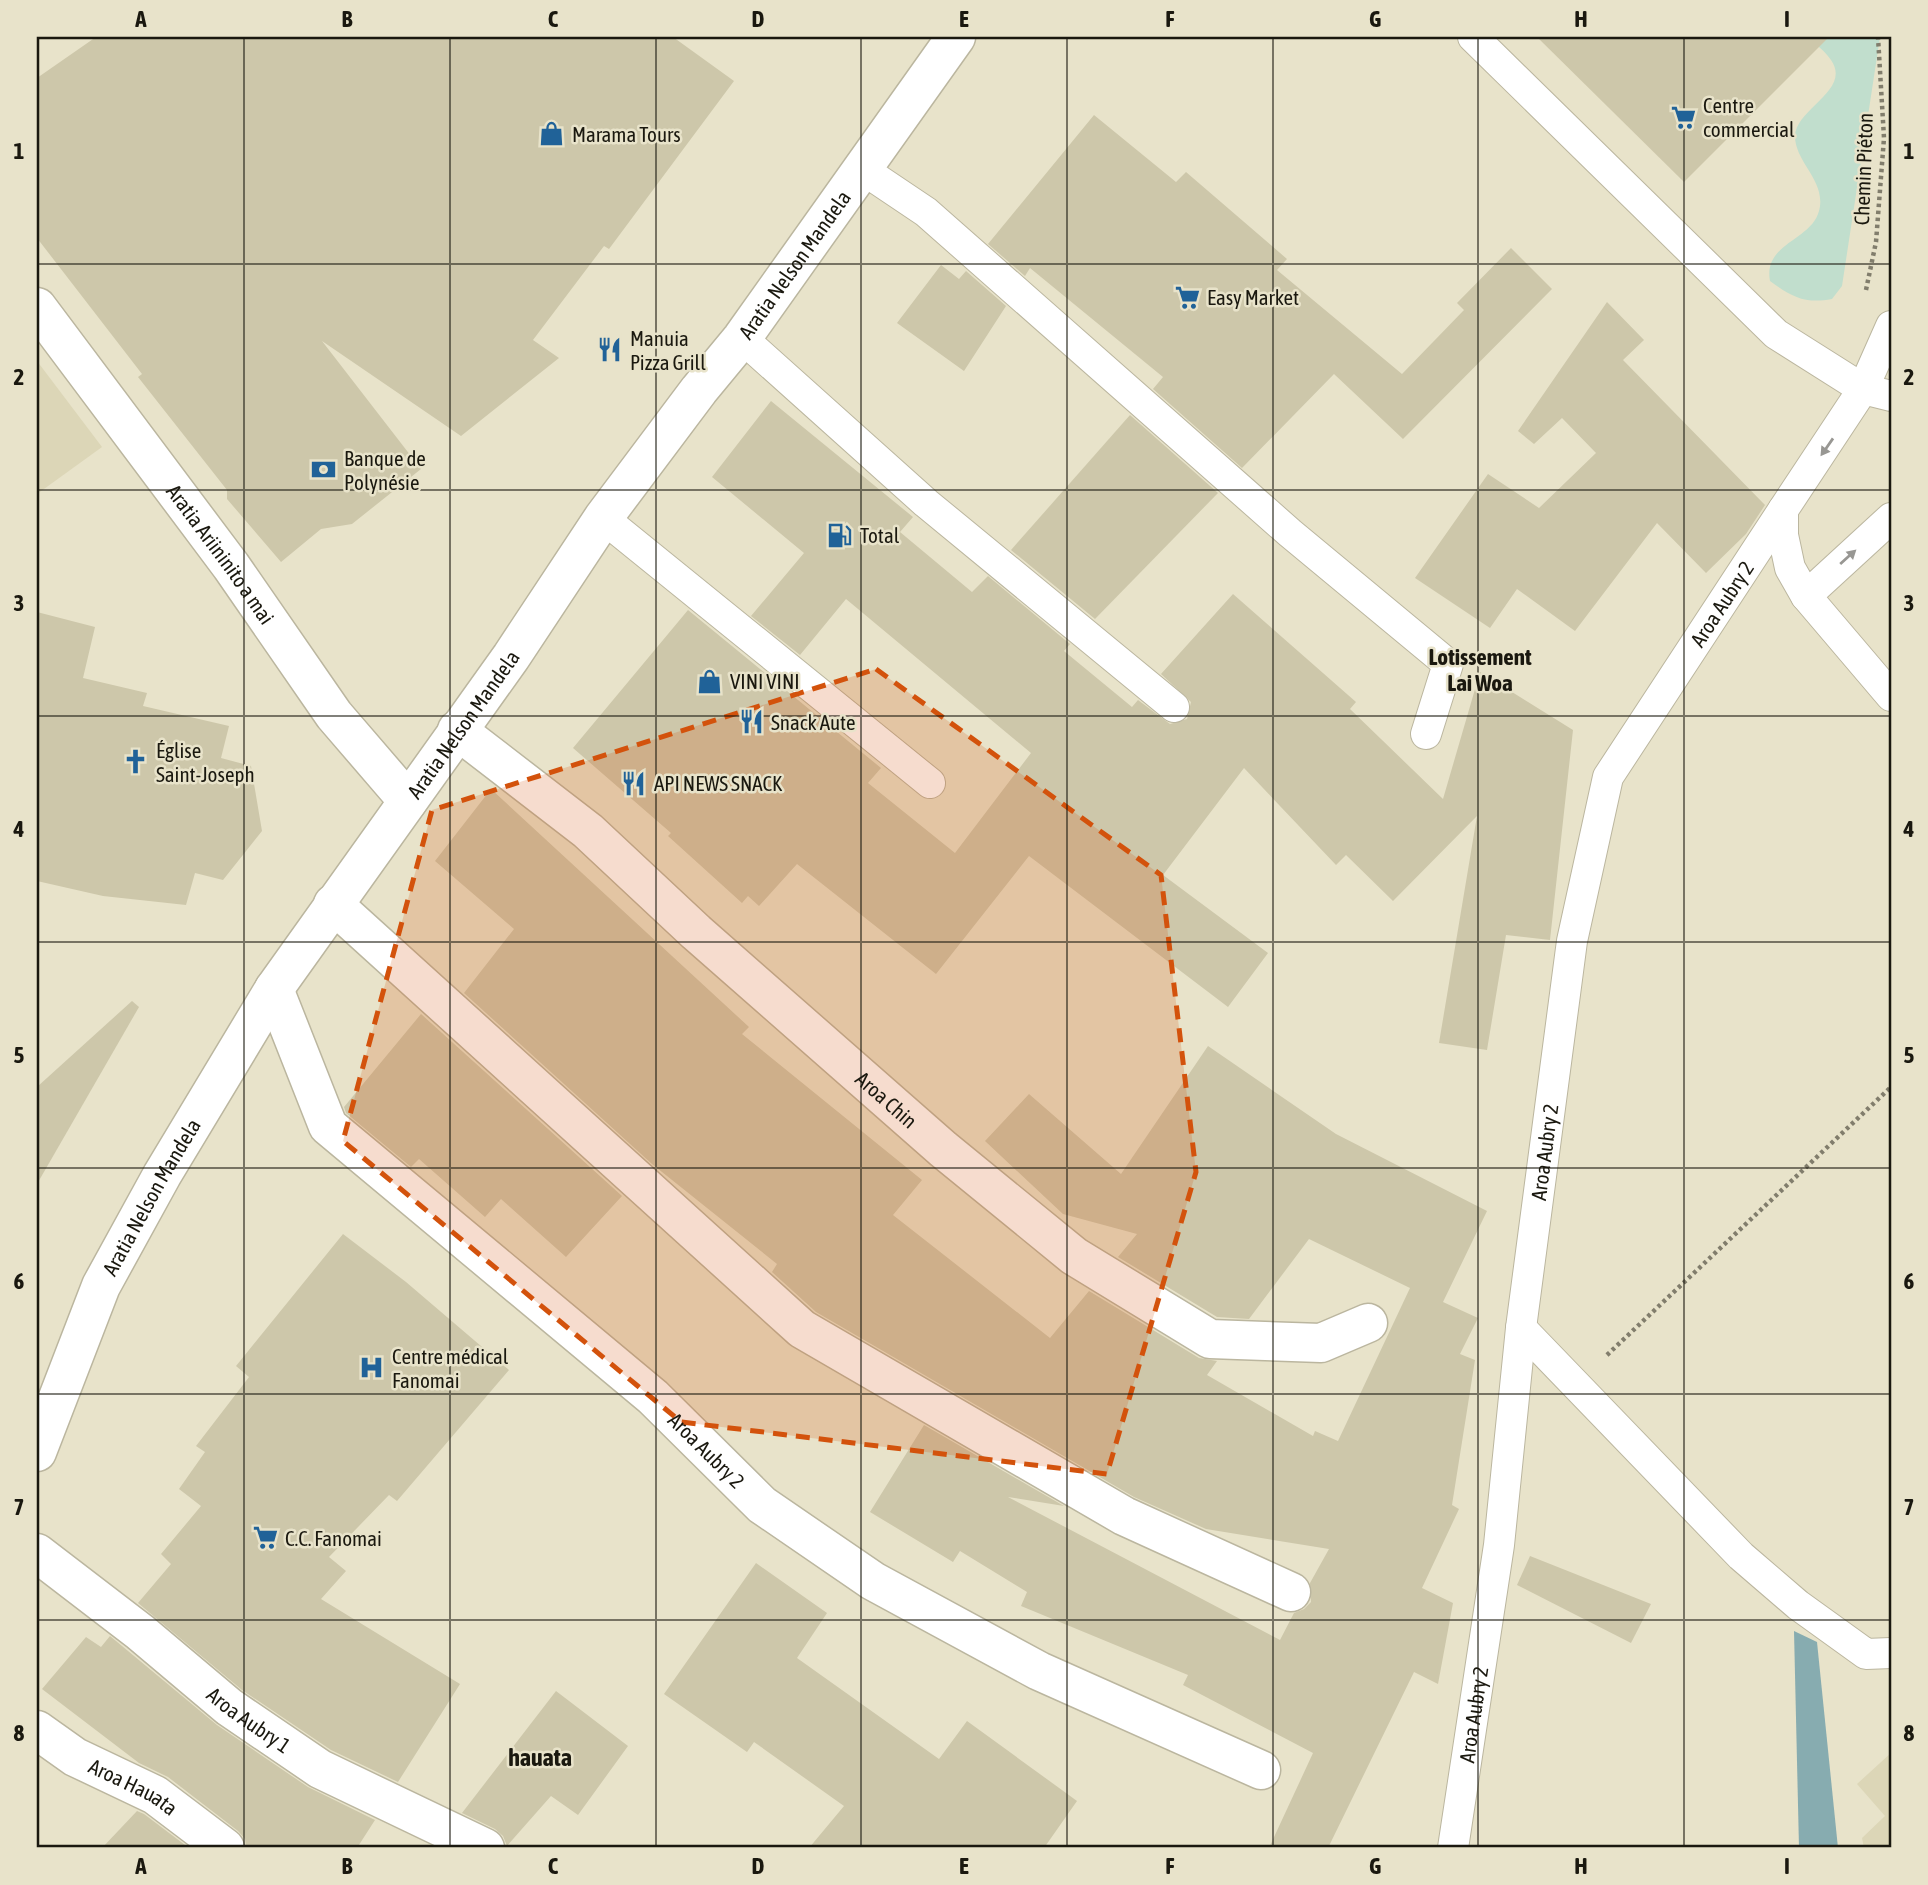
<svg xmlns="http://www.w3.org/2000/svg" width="1928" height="1885" font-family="'Asap Condensed',sans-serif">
	<rect width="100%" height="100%" fill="#e8e3ca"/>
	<!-- built -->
	<g fill="#dcd6b7">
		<path d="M37 361 102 447 37 494Z"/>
		<path d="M1891 1753V1848H1864L1862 1838 1885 1816 1857 1784Z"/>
	</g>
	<!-- green -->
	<path fill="#c1decd" d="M1808 37H1880L1842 286 1832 299C1805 304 1792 297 1770 281 1763 243 1811 241 1819 211 1827 181 1795 163 1795 136 1796 108 1852 90 1831 60 1825 51 1815 44 1808 37Z"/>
	<!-- water -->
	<path fill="#87acb0" d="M1794 1631 1817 1642 1838 1848H1799Z"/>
	<!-- building -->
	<g fill="#cdc7aa">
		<path d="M96 37H673L734 81 609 249 604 246 533 340 559 358 461 436 322 341 421 469 352 524 321 529 281 562 227 499V490L138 377 142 374 37 238V78Z"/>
		<path d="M1537 37H1829L1684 182Z"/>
		<path d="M1094 115 1176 182 1186 172 1287 259 1277 270 1402 374 1464 310 1457 303 1511 248 1552 289 1403 439 1334 374 1242 468 1153 389 1163 377 1030 268 1025 276 988 244Z"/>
		<path d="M941 265 959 279 966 271 1006 306 964 371 897 323Z"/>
		<path d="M1607 302 1644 340 1623 360 1765 505 1746 534 1706 573 1657 523 1575 631 1517 589 1490 628 1415 578 1488 474 1539 508 1596 453 1562 418 1534 444 1518 431Z"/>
		<path d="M771 401 913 517 900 532 972 592 988 576 1070 644 1064 651 1132 707 1138 700 1170 724 1187 719 1191 702 1161 674 1233 594 1356 702 1350 709 1443 799 1480 672 1573 730 1550 940 1506 935 1487 1050 1439 1043 1477 816 1393 901 1346 855 1336 865 1244 768 1163 875 1268 953 1228 1007 1029 856 936 974 797 864 759 906 748 896 742 903 668 836 671 833 573 748 688 610 881 768 868 783 955 853 1031 753 846 599 800 655 751 616 804 553 712 477Z"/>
		<path d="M1130 415 1218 493 1095 619 1011 550Z"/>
		<path d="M37 612 95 627 83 678 147 693 143 706 229 726 221 758 251 766 262 831 223 880 195 873 186 905 103 896 37 881Z"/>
		<path d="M491 789 749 1027 742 1034 922 1180 893 1215 1050 1338 1089 1291 1199 1358 1217 1361 1207 1375 1313 1436 1315 1431 1338 1441 1410 1288 1309 1239 1249 1319 1217 1317 1118 1257 1137 1234 1063 1214 985 1141 1029 1094 1121 1174 1208 1046 1336 1134 1487 1211 1443 1302 1478 1318 1460 1354 1475 1360 1452 1505 1459 1509 1422 1588 1453 1603 1438 1684 1414 1672 1328 1848H1269L1313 1753 1183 1685 1188 1675 1021 1606 1027 1592 960 1551 953 1562 870 1512 924 1425 1064 1506 1008 1497 1280 1640 1294 1613 1304 1609 1311 1602 1310 1583 1329 1549 1206 1529 1134 1497 816 1312 772 1272 777 1264 652 1164 464 993 514 929 435 861Z"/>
		<path d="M132 1001 139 1007 37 1184V1087Z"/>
		<path d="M421 1014 622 1196 566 1257 501 1199 485 1217 419 1159 411 1167 346 1113 344 1107Z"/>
		<path d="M343 1234 406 1282 509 1370 397 1501 389 1495 329 1557 346 1571 321 1599 460 1684 398 1782 331 1750 242 1690 138 1603 171 1564 161 1554 201 1506 179 1489 205 1452 196 1446 249 1377 236 1366Z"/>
		<path d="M1530 1556 1651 1604 1631 1643 1517 1585Z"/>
		<path d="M756 1563 827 1613 797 1658 939 1759 967 1721 1077 1801 1044 1848H809L844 1806 754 1742 747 1752 664 1694Z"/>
		<path d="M110 1636 217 1725 308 1787 375 1820 357 1848H246L245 1839 238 1831 168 1777 139 1763 42 1689 86 1637 101 1647Z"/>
		<path d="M556 1691 628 1746 578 1815 551 1796 507 1846 503 1836 495 1829 462 1813Z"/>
		<path d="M137 1811 144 1814 189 1848H102Z"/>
	</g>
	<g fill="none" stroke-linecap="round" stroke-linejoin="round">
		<defs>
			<g id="lane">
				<path d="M1473 37 1776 334 1863 389 1891 396"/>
				<path d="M862 169 926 212 1290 533 1448 664 1426 734"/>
				<path d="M1891 326 1863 389 1783 510V535L1790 568 1806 596 1891 696"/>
				<path d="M742 338 926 503 1174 707"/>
				<path d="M603 518 930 783"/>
				<path d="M1806 596 1891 518"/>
				<path d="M1521 1328 1741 1556 1798 1605 1866 1654 1891 1653"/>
				<path id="s1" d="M1453 1848 1499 1545 1521 1328 1572 941 1608 777 1783 510"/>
			</g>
			<g id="street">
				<path id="s2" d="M457 730 588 831 696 932 943 1149 1074 1256 1210 1339 1321 1343 1368 1323"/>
				<path d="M333 904 802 1329 1124 1516 1291 1592"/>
				<path id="s3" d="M274 989 328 1126 653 1397 762 1505 873 1581 1039 1671 1261 1770"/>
				<path id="s4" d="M37 1553 140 1632 229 1707 320 1769 485 1848"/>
				<path id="s5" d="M37 1730 75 1757 155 1795 225 1848"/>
			</g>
			<g id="secondary">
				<path id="s6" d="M37 307 231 566 334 715 408 801"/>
			</g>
			<g id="primary">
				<path id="s7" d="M37 1452 101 1286 162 1175 274 989 511 657 603 518 699 390 742 338 956 37"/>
			</g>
		</defs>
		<!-- lane casing -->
		<use href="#lane" stroke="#bbb69f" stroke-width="32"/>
		<!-- street casing -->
		<use href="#street" stroke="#bbb69f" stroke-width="41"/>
		<!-- secondary casing -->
		<use href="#secondary" stroke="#bbb69f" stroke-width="41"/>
		<!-- primary casing -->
		<use href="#primary" stroke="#bbb69f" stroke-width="41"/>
		<!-- path -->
		<g stroke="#817d6c" stroke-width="4.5" stroke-dasharray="3.5 3.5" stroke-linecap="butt">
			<path d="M1866 290 1876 242 1884 138 1878 37"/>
			<path d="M1607 1355 1891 1087"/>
		</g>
		<!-- lane -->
		<use href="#lane" stroke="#fff" stroke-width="30"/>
		<!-- street -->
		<use href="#street" stroke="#fff" stroke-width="38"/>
		<!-- secondary -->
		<use href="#secondary" stroke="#fff" stroke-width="38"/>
		<!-- primary -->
		<use href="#primary" stroke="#fff" stroke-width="38"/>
	</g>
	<!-- one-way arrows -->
	<defs><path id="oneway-solid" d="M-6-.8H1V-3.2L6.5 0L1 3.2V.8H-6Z" transform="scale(1.75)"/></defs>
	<g fill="#989793">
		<use href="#oneway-solid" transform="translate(1827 447) rotate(125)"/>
		<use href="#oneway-solid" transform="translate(1848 557) rotate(-42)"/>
	</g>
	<!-- marked area -->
	<path fill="#d3520c" fill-opacity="0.2" stroke="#d3520c" stroke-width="5" stroke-dasharray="14 9" stroke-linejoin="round" d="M876 669 1161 875 1196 1172 1107 1474 681 1422 343 1141 432 810Z"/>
	<!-- grid -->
	<path fill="none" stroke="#1a180f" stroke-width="2" stroke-opacity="0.55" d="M244 37V1848M450 37V1848M656 37V1848M861 37V1848M1067 37V1848M1273 37V1848M1478 37V1848M1684 37V1848M37 264H1891M37 490H1891M37 716H1891M37 942H1891M37 1168H1891M37 1394H1891M37 1620H1891"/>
	<!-- icons -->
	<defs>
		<symbol id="supermarket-bare" viewBox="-9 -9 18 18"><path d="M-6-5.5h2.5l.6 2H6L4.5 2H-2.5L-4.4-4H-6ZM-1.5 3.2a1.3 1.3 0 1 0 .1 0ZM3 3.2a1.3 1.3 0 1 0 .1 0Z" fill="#206298" stroke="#e8e3ca" stroke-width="2.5" paint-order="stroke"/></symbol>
		<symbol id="shop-bare" viewBox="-9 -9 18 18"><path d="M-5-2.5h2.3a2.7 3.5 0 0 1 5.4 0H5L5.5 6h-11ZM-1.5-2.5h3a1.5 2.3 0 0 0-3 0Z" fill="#206298" stroke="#e8e3ca" stroke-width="2.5" paint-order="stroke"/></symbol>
		<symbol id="restaurant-bare" viewBox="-9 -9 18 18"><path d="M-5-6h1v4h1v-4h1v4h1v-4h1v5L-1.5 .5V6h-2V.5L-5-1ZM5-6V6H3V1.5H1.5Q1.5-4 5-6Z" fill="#206298" stroke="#e8e3ca" stroke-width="2.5" paint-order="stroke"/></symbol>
		<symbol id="bank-bare" viewBox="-9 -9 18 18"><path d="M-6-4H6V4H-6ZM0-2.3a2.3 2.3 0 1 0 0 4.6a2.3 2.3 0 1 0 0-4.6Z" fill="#206298" stroke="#e8e3ca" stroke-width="2.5" paint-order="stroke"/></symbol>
		<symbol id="fuel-bare" viewBox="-9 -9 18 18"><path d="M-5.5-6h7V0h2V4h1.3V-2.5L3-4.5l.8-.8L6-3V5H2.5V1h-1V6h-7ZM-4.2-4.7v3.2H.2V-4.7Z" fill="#206298" stroke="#e8e3ca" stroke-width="2.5" paint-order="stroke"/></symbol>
		<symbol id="church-bare" viewBox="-9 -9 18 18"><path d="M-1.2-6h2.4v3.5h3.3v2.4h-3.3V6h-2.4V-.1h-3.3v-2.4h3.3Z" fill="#206298" stroke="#e8e3ca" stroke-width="2.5" paint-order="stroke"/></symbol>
		<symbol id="hospital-bare" viewBox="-9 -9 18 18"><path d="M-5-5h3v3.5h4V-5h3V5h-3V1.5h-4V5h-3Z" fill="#206298" stroke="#e8e3ca" stroke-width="2.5" paint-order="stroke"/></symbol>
	</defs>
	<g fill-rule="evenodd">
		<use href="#supermarket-bare" x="1666" y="100" width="35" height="35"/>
		<use href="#shop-bare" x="534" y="116" width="35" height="35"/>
		<use href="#supermarket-bare" x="1170" y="280" width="35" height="35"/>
		<use href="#restaurant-bare" x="592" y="332" width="35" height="35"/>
		<use href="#bank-bare" x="306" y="452" width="35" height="35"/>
		<use href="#fuel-bare" x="822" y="518" width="35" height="35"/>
		<use href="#shop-bare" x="692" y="664" width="35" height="35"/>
		<use href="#restaurant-bare" x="734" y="704" width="35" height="35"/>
		<use href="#church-bare" x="118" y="744" width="35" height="35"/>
		<use href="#restaurant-bare" x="616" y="766" width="35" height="35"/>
		<use href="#hospital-bare" x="354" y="1350" width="35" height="35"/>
		<use href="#supermarket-bare" x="248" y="1520" width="35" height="35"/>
	</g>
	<g text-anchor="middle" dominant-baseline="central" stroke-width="5" stroke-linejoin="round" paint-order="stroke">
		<!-- poi labels -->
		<g font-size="21" fill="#1a180f" stroke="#e8e3ca" text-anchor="start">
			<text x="1703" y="105">Centre<tspan x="1703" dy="24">commercial</tspan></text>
			<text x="572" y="134">Marama Tours</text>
			<text x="1207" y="297">Easy Market</text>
			<text x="630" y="338">Manuia<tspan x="630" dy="24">Pizza Grill</tspan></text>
			<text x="344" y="458">Banque de<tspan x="344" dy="24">Polynésie</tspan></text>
			<text x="860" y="535">Total</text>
			<text x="730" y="681">VINI VINI</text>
			<text x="771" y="722">Snack Aute</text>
			<text x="156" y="750">Église<tspan x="156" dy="24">Saint-Joseph</tspan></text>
			<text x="654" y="783">API NEWS SNACK</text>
			<text x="392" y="1356">Centre médical<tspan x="392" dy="24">Fanomai</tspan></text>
			<text x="285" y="1538">C.C. Fanomai</text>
		</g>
		<!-- street labels -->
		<g font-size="21" fill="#1a180f" stroke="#e8e3ca">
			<text transform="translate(1863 169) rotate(-88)">Chemin Piéton</text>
			<text stroke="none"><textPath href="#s7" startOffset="1414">Aratia Nelson Mandela</textPath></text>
			<text stroke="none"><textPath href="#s6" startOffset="308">Aratia Ariininito a mai</textPath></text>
			<text stroke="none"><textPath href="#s1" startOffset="1290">Aroa Aubry 2</textPath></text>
			<text stroke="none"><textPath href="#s7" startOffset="847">Aratia Nelson Mandela</textPath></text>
			<text stroke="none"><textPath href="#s2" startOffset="567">Aroa Chin</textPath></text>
			<text stroke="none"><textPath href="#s1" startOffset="702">Aroa Aubry 2</textPath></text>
			<text stroke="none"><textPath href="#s7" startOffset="280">Aratia Nelson Mandela</textPath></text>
			<text stroke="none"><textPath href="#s3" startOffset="646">Aroa Aubry 2</textPath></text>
			<text stroke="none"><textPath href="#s1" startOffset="135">Aroa Aubry 2</textPath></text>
			<text stroke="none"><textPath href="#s4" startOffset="270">Aroa Aubry 1</textPath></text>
			<text stroke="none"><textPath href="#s5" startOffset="112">Aroa Hauata</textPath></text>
		</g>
		<!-- neighbourhood labels -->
		<g font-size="23" font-weight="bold" fill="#1a180f" stroke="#e8e3ca">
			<text x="1480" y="657">Lotissement<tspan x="1480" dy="26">Lai Woa</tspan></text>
		</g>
		<!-- quarter labels -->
		<g font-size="24" font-weight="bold" fill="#1a180f" stroke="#e8e3ca">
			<text x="540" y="1757">hauata</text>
		</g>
	</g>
	<!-- border -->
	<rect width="1928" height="1885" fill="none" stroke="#e8e3ca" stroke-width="77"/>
	<rect x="38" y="38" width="1852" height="1808" fill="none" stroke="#1a180f" stroke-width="2.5"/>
	<g font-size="23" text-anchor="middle" font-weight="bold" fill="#1a180f">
		<text x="141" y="27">A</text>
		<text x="347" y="27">B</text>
		<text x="553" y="27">C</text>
		<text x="758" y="27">D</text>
		<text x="964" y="27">E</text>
		<text x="1170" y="27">F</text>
		<text x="1375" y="27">G</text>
		<text x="1581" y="27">H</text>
		<text x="1787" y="27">I</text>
		<text x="19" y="159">1</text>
		<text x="1909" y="159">1</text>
		<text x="19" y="385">2</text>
		<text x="1909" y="385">2</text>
		<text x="19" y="611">3</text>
		<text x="1909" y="611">3</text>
		<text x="19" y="837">4</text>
		<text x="1909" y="837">4</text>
		<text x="19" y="1063">5</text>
		<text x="1909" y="1063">5</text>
		<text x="19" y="1289">6</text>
		<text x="1909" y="1289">6</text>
		<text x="19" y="1515">7</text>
		<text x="1909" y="1515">7</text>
		<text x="19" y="1741">8</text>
		<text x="1909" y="1741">8</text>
		<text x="141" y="1874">A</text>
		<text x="347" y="1874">B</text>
		<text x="553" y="1874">C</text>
		<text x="758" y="1874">D</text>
		<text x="964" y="1874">E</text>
		<text x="1170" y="1874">F</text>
		<text x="1375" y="1874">G</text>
		<text x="1581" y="1874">H</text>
		<text x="1787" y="1874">I</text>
	</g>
</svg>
